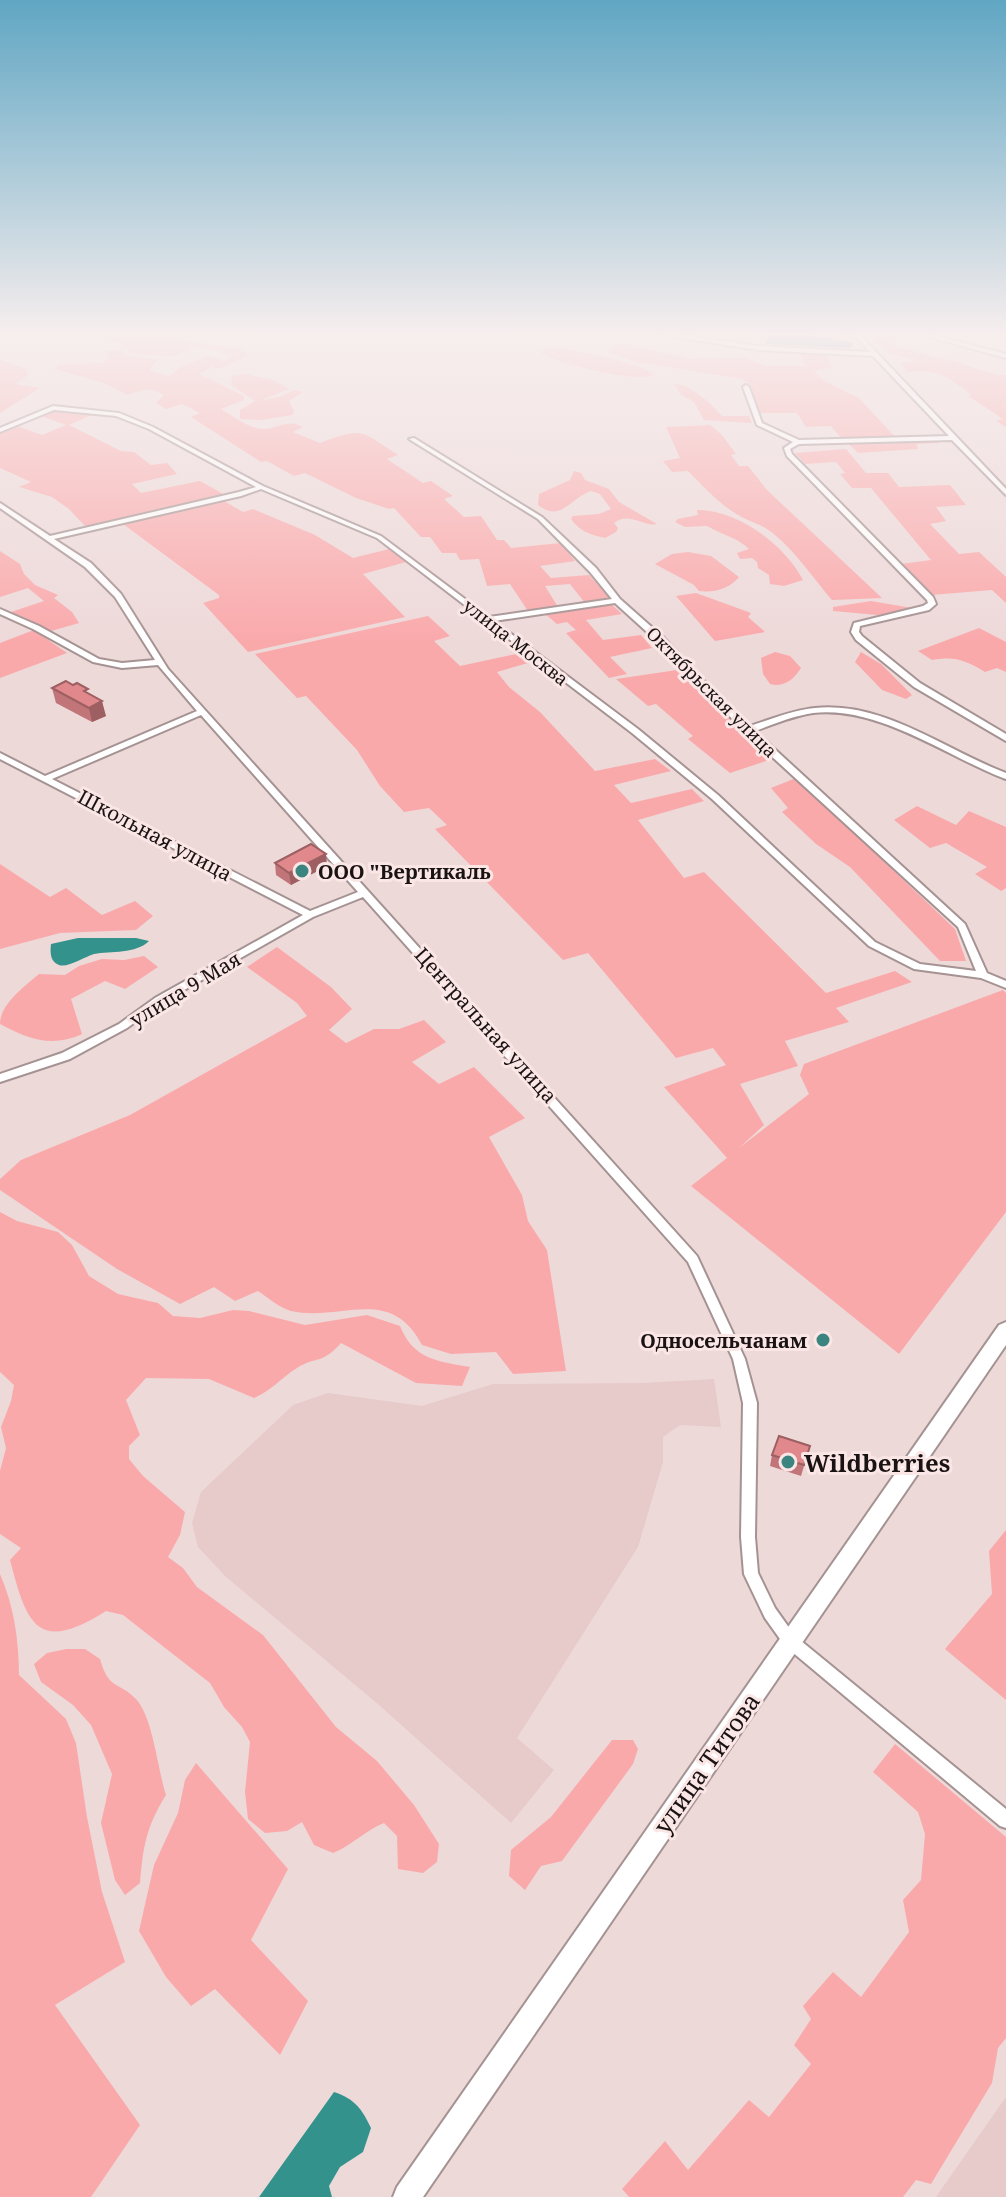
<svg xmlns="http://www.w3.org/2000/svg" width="1006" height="2197" font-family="'Noto Serif',serif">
	<rect width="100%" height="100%" fill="#eed9d9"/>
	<!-- built -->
	<g fill="#e7caca">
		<path d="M714 1379 721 1427 680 1425 663 1437V1462L638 1547 517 1738 554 1770 511 1823 379 1705 225 1576 198 1547 192 1523 201 1492 293 1405 328 1393 422 1406 493 1384 644 1383Z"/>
		<path d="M1006 2097V2197H936Z"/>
	</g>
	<!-- green -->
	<g fill="#faa9ab">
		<path d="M94 334C111 338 132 334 152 337L155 334C163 334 166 338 174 339 199 343 222 345 247 352L246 356 222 368H213L217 364 199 374 244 396V400L221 409C233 416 250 429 263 429 279 429 287 418 303 427L293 432 320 443C364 427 359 430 398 455L387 459 423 483 431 481 453 496 444 499 464 517 481 516 497 540H504L511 548 561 543 575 561 540 566 551 578 589 575 611 599 585 603 570 584 545 586 558 607 528 611 510 584 487 586 479 559 460 560 456 553H442L430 537H421L394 508 389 509 356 498 305 473 294 476 267 461 261 462 191 417 200 413 182 404 166 409 156 403 164 395C150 386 142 390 127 395L104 383 54 369 60 364 103 363 109 358 105 351 121 350 125 355 157 360 149 371 169 376 182 366 209 356 224 361 222 363 233 356 203 347H193L176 356 147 355 130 352 120 343 87 337Z"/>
		<path d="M897 335 903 337 890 344 936 358 963 362 961 364 997 375H1006V427L996 421 1003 419 968 396 971 395C949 377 936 368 907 372L901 364 916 360 891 354 870 339Z"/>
		<path d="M618 343 689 359 745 358 766 366H805L801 354H825L832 367 814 371 823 380 859 398 896 438 842 439 831 426 806 427 797 413H758L751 385 742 379 637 362 607 352Z"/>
		<path d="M553 347C574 351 642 362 654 375 638 384 553 363 538 351Z"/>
		<path d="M0 360 27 369 28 375 15 384 40 388 0 413Z"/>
		<path d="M244 374 273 380 289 389 259 401 282 396 294 390 303 392 289 401 294 411 292 415 262 420 240 419V410L255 401 231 385 232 376Z"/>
		<path d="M674 384C690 384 711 403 722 416H749L752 423 704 420 694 402 681 395Z"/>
		<path d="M59 410 94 414 69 425 121 451 134 452 151 465 167 463 177 474 132 484 141 493 200 481 227 496 86 527 69 509 52 497 19 487 31 482 0 468V433L17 426 42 435 66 425 41 416Z"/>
		<path d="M710 425 722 435 736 454 731 455 739 466H748L767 490 882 598 832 600C813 578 797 553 774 534 761 523 748 522 735 513 717 502 703 486 688 471L672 472 663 461 680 458 666 427Z"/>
		<path d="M938 441 939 443 916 444 918 449 858 453 848 443Z"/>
		<path d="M846 449 866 473H888L899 487 950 485 966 505 936 507 946 521 930 524 959 554 979 552 1006 577V603L992 590 931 595 901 564 931 560 871 488H852L840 474 845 473 836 462 805 464 795 453Z"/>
		<path d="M574 471 581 473 585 480 609 489 619 502 657 524C643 527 629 511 614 523L618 528 616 532 605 538C591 535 579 531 571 519L573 516 599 514 611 509 600 494 591 491C570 498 561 523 538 505L539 494 570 480Z"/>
		<path d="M224 501 243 512 253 509 315 535 353 558 389 549 406 562 363 574 405 617 248 652 203 603 219 598V595L123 524Z"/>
		<path d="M697 510C737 509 785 545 803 580L784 586 770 584 769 575 758 568 757 562 752 558 740 559 737 553 749 549C739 538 720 534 707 526L685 527 675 522 678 519 698 515Z"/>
		<path d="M0 551 20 564 24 574 35 585 58 595 54 598 72 612 79 623 51 631 11 612 44 601 28 588 0 597Z"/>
		<path d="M688 552 711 556 739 577C729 589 714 593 699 591L694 585 655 564 672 554Z"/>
		<path d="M696 593 751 613 748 617 765 632 715 641 676 596Z"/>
		<path d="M871 601 912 608 878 615 833 611V607Z"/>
		<path d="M611 604 622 614 586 620 603 640 641 635 652 648 610 657 627 674 609 678 566 633 576 630 567 622 557 624 544 613Z"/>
		<path d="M428 616 450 636 434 641 460 666 516 654 528 663 497 672 509 687 540 712 595 771 655 759 671 771 614 785 631 803 692 789 704 801 638 820 684 878 704 872 826 993 895 971 912 982 836 1008 849 1022 785 1041 798 1066 740 1084 764 1125 739 1148 809 1094 800 1075 804 1064 1003 990 1006 993V1212L899 1354 691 1186 727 1158 664 1087 726 1065 713 1048 676 1058 588 953 563 960 435 829 447 825 429 808 404 812 380 786 357 750 306 696 297 698 255 654Z"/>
		<path d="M979 628 1006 642V672L997 668 985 672C965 660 955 656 932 660L918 651Z"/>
		<path d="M34 630 67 653 0 678V643Z"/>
		<path d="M775 652 790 656 801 668C794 679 784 688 770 684L763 674 761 658Z"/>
		<path d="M861 652 881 664 912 695 906 699 882 690 855 662Z"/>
		<path d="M677 670 772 759 730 773 688 739 693 736 656 704 648 706 616 679Z"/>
		<path d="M796 778 955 929 966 961H940L850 867 816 844 782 812 788 808 771 788Z"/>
		<path d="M917 806 956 825 969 811 1006 827V888L1001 891 975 874 987 867 946 843 930 848 894 820Z"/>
		<path d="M0 864 50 897 66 888 102 915 135 901 153 916 136 930 60 933 0 949Z"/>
		<path d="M277 947 331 987 352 1009 329 1030 346 1043 374 1029H399L424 1020 446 1042 412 1062 439 1084 474 1067 525 1118 489 1137 522 1195 528 1221 547 1250 566 1371 513 1374 496 1352 451 1354 422 1345C390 1284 342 1322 291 1311 280 1308 267 1297 258 1291L235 1301 214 1287 180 1304 117 1269 0 1190V1179L21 1160 130 1115 307 1016 297 1003 247 967Z"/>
		<path d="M144 956 158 967 125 989 105 981 71 999 82 1034C52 1048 28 1039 0 1024 0 1004 25 986 39 974L65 975 79 966 102 959 124 960Z"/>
		<path d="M0 1212 17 1221 58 1232 72 1245 89 1276 118 1294 158 1303 173 1316 200 1318 233 1310 249 1311 305 1325 367 1315 400 1326C414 1360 437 1361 470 1367L462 1386 416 1383 341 1343C320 1366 318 1355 297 1368 281 1378 271 1391 254 1398L209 1379 146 1378 126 1400 140 1435 129 1446V1459L143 1476 185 1512 180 1535 168 1557 183 1568 197 1587 263 1635 336 1727 377 1761 414 1805 439 1844 437 1862 423 1873 398 1869 397 1836 384 1823C364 1831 353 1845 333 1853L314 1845 302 1822 287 1831 265 1833 248 1819 245 1792 250 1742 242 1727 224 1707 210 1683 123 1615 106 1611C38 1654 27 1626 10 1560L21 1548 0 1534V1471L6 1448 1 1427 11 1401 14 1385 0 1372Z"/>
		<path d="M1006 1530V1700L945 1649 992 1594 989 1551Z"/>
		<path d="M0 1574C14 1606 19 1641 19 1675L66 1719 76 1743 87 1817 102 1892 125 1962 55 2005 140 2125 91 2197H0Z"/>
		<path d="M66 1649H85L100 1659C109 1691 119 1681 136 1699 153 1717 158 1771 166 1795 146 1827 143 1847 140 1883L125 1895 115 1880 101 1823 112 1774 91 1725 73 1705 41 1682 34 1664 47 1653Z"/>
		<path d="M612 1740H633L638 1749 633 1764 562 1861 541 1866 525 1890 509 1876 511 1850 551 1817Z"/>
		<path d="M895 1744 1006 1837V2038L998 2048 992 2083 931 2184 916 2180 903 2197H629L622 2189 665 2141 688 2170 749 2100 769 2117 811 2064 794 2045 811 2019 803 2006 833 1972 861 1997 909 1932 903 1900 921 1880 925 1834 918 1812 873 1772Z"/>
		<path d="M196 1763 288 1869 251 1940 308 2001 280 2055 215 1989 191 2006 166 1977 139 1931 154 1865 178 1813 185 1780Z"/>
	</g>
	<!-- water -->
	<g fill="#34928c">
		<path d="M776 334 818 336 854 343 850 348 766 344 768 335Z"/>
		<path d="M78 938H136L149 941C136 954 111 951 94 954 84 957 68 968 59 965 50 962 50 952 51 944Z"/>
		<path d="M334 2092C355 2099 362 2109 371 2128L363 2152 340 2167 329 2186 332 2197H259Z"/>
	</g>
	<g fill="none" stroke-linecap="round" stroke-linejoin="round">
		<defs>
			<g id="minor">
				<path d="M657 334H671L758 346 870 352 854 334 818 336 815 334H859L1006 489V495L952 440 799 444 790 449 792 454 933 597 936 604 929 610 860 626 859 632 862 636 920 683 1006 734V741L914 687 856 640 851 632 854 623 923 606 928 603 927 600 787 456 784 448 793 442 757 425 743 387 746 385 749 387 762 423 799 440 949 436 873 356 758 350Z"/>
				<path d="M919 334H928L1006 354V358Z"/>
				<path d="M53 406 119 413 153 427 263 486 381 536 489 617 612 599 590 572 538 519 409 439 414 438 542 517 596 568 620 599 664 638 724 702 750 726C772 719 793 710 815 708 884 701 945 750 1006 773V779L1003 778C944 755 879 706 813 713 793 716 774 724 755 731L965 924 987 973 1006 981V988L981 978 914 969 869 946 712 799 632 733 377 538 261 489 241 496 54 539 91 563 121 594 168 669 697 1256 745 1359 757 1403 755 1537 758 1573 775 1608 795 1636 1006 1809V1828L1000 1826 785 1646 765 1618 744 1574 741 1537 743 1403 733 1359 688 1262 363 897 313 917 163 1002 127 1028 70 1059 0 1082V1074L62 1053 119 1024 155 998 303 915 0 759V753L45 776 197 711 158 665 122 668 93 662 33 629 0 614V609L39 626 99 659 122 663 155 660 115 597 85 567 0 508V503L50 536 239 492 256 487 149 429 116 416 54 410 0 432V428ZM615 603 658 642 745 732 958 927 976 971 920 964 875 942 718 795 638 729 494 621ZM201 715 358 892 310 911 52 779Z"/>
			</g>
			<path id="secondary" d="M1006 1322V1345L423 2197H393L397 2187 999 1325Z"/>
		</defs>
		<!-- minor casing -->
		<use href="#minor" stroke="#a59292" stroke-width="4"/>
		<!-- secondary casing -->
		<use href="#secondary" stroke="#a59292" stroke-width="4"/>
		<!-- minor -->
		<use href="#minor" fill="#fff" fill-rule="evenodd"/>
		<!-- secondary -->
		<use href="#secondary" fill="#fff" fill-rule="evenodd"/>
	</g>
	<!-- wall -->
	<g fill="#c17578">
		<path d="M52 688 89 694 106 716 92 722 56 703Z"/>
		<path d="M275 863 327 866 291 885 276 875Z"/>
		<path d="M810 1446 801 1476 770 1466 772 1455Z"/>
	</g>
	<!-- shaded-wall -->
	<g fill="#9d5f61">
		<path d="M102 701 106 716 92 722 89 708Z"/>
		<path d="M326 854 327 866 291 885 289 873Z"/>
	</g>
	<!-- building -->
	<g fill="#e0888b" stroke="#9d5f61" stroke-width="2">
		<path d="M66 681 73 685 77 683 88 689 84 691 102 701 89 708 52 688Z"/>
		<path d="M311 844 326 854 289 873 275 863Z"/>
		<path d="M779 1436 810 1446 804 1465 772 1455Z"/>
	</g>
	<!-- sky -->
	<linearGradient id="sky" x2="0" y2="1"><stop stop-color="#60a6c3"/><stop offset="0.52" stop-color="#f7eeee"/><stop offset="1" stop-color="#f7eeee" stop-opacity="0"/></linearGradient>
	<rect width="1006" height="642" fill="url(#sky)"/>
	<!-- markers -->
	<g fill="#3c847f" stroke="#fbe6e6" stroke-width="3">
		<circle cx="302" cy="871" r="8"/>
		<circle cx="823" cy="1340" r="8"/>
		<circle cx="788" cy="1462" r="8"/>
	</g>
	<g text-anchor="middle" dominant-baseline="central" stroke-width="6" stroke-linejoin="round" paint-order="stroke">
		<!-- far-street labels -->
		<g font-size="18" fill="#1a1313" stroke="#fbe6e6">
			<text transform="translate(516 642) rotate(38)">улица Москва</text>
			<text transform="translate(712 692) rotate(45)">Октябрьская улица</text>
		</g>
		<!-- street labels -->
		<g font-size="20" fill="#1a1313" stroke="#fbe6e6">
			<text transform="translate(155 835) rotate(28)">Школьная улица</text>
			<text transform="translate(185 989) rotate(-31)">улица 9 Мая</text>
			<text transform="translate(486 1025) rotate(48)">Центральная улица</text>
		</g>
		<!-- poi labels -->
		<g font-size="20" font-weight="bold" fill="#1a1313" stroke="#fbe6e6" text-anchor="start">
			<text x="318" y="871">ООО "Вертикаль</text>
			<text x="807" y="1340" text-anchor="end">Односельчанам</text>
		</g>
		<!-- near-poi labels -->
		<g font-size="24" font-weight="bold" fill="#1a1313" stroke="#fbe6e6" text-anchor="start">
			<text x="804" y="1462">Wildberries</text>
		</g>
		<!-- near-street labels -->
		<g font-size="24" fill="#1a1313" stroke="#fbe6e6">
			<text transform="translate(706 1763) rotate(-55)">улица Титова</text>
		</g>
	</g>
</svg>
